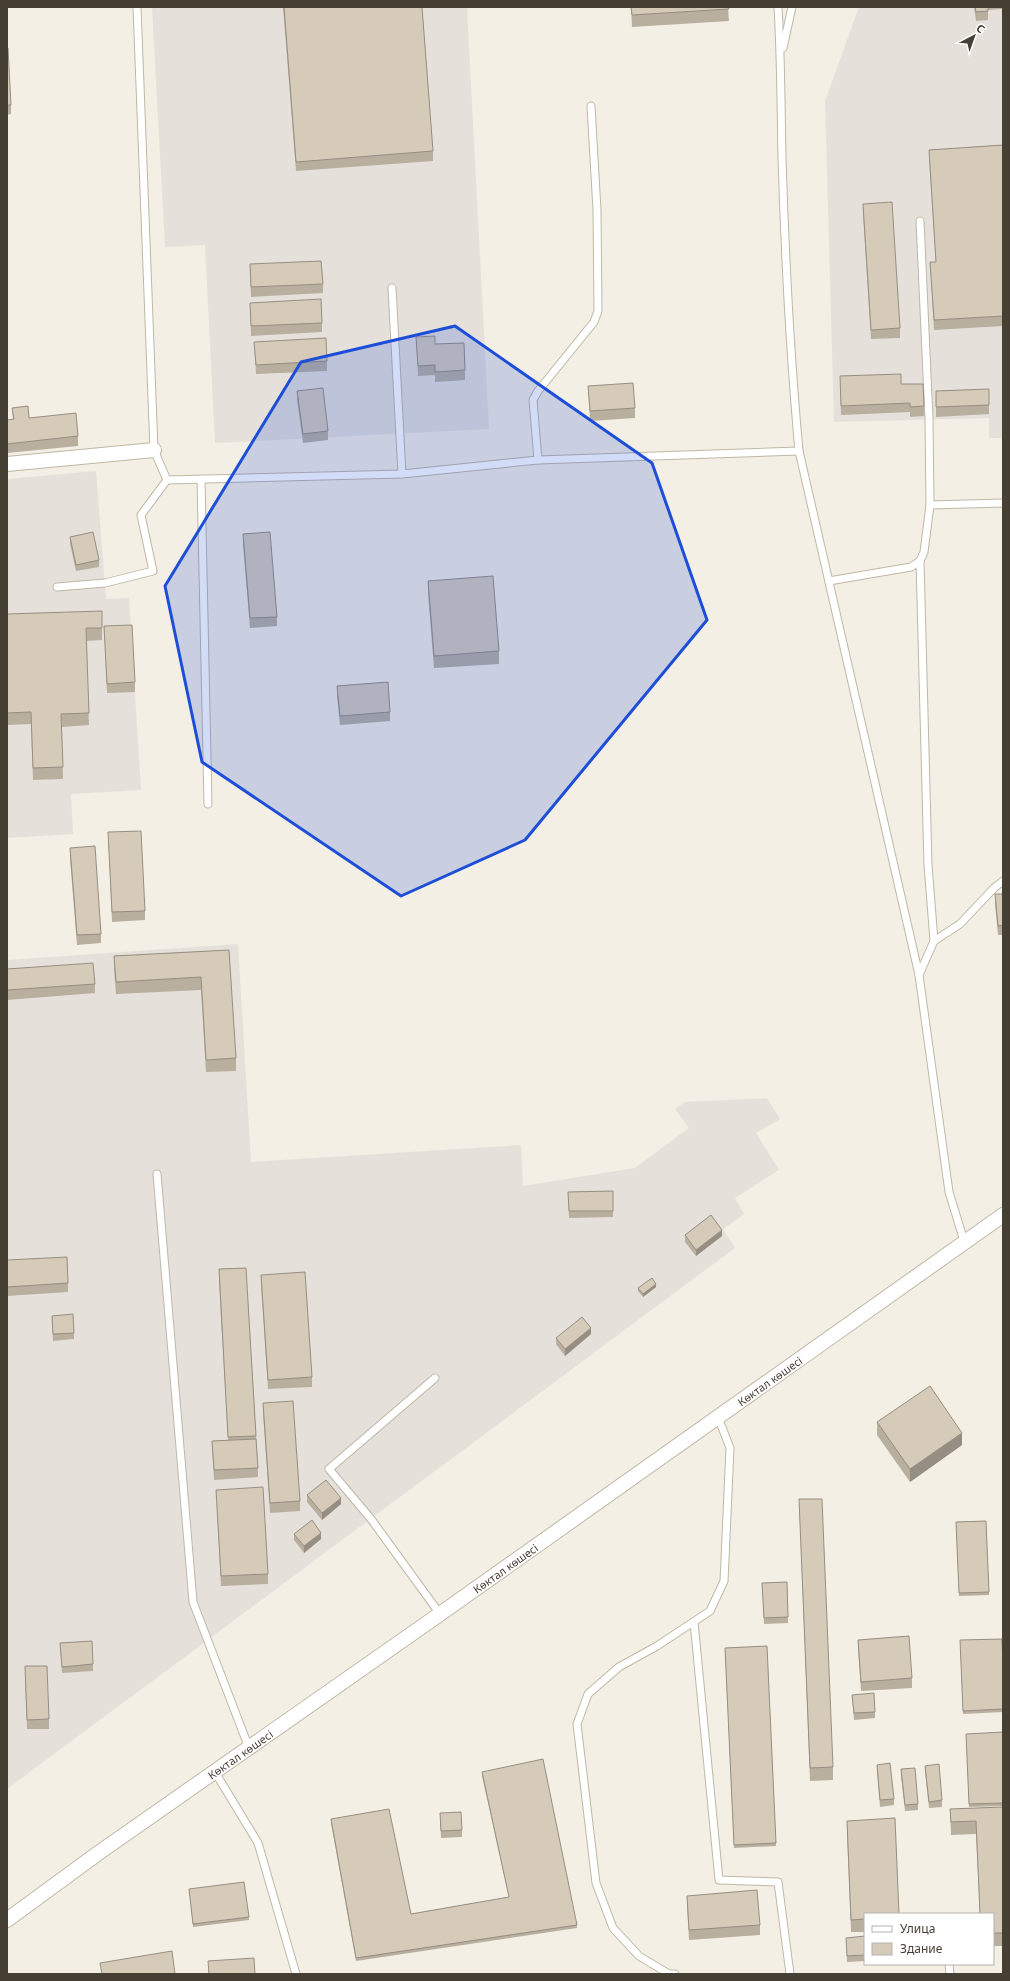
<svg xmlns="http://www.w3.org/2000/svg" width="1010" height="1981" font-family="'Noto Sans',sans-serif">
	<rect width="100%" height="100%" fill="#f4efe4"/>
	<!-- industrial -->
	<g fill="#e5e0da">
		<path d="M152 7H467L489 429 215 443 205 245 165 247Z"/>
		<path d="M859 7H1003V438H989V418L834 422 825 101Z"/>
		<path d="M96 471 106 599 129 598 141 790 71 794 73 834 7 838V479Z"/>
		<path d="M238 944 251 1162 521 1145 523 1186 635 1168 689 1128 675 1109 685 1102 767 1098 780 1119 756 1133 779 1170 735 1198 744 1214 723 1229 735 1248 7 1789V960Z"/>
	</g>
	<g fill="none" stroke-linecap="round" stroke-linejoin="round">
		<defs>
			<g id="lane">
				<path d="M137 7 154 450 167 480 402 474 538 460 799 451 919 975 949 1192 964 1241"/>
				<path d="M778 7C781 57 781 108 782 158 785 256 790 353 799 451"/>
				<path d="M783 48 792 7"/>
				<path d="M392 288 402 474"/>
				<path d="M538 460 533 400 538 391 594 322 598 311 597 210 591 106"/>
				<path d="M201 479 208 804"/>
				<path d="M930 505 1003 503"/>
				<path d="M829 581 911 567 920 561 924 552 930 505 929 419 920 221"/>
				<path d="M57 587 105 583 153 571 141 515 167 480"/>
				<path d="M934 941 960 924 994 888 1003 881"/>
				<path d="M919 975 934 941 928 865 920 561"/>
				<path d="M157 1174 193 1602 249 1748"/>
				<path d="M435 1378 329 1469 371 1519 440 1614"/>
				<path d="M694 1622 719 1880 778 1882 790 1974"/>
				<path d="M215 1772 258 1843 296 1974"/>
				<path d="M949 1964 950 1974"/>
				<path d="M675 1974H669L639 1956 613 1928 596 1883 577 1724 588 1694 619 1667 657 1646 710 1611 724 1581 730 1448 718 1417"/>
			</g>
			<g id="street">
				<path d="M7 464 154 450"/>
				<path id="s1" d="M7 1920 97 1854 440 1614 1003 1215"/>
			</g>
		</defs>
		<!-- lane casing -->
		<use href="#lane" stroke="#c0b7a6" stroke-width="9"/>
		<!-- street casing -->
		<use href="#street" stroke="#c0b7a6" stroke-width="16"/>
		<!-- lane -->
		<use href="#lane" stroke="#fff" stroke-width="7"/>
		<!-- street -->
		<use href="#street" stroke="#fff" stroke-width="14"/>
	</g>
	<!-- wall -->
	<g fill="#b8af9f">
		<path d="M283 7H422L433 151V161L296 171Z"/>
		<path d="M631 7H728L729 21 632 27Z"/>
		<path d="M974 7H1003V9L988 10V20L976 21Z"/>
		<path d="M7 48 11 105V114L7 115Z"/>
		<path d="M1003 145V326L934 330 930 262H936L929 159V150Z"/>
		<path d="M863 204 900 328V338L871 339 863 214Z"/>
		<path d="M250 264 323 284V293L251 297Z"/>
		<path d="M250 303 322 323V332L251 336Z"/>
		<path d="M416 337 435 344 465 370V380L435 382V375L418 376Z"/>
		<path d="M254 342 327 361V371L256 374Z"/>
		<path d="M840 376 901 384 924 406V416L910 417V412L841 415Z"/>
		<path d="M588 386 635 408V418L590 421Z"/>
		<path d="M297 391 328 431V440L303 443 297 400Z"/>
		<path d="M936 391 989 405V414L936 417Z"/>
		<path d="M12 408 29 418 78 436V446L7 453V420L13 419Z"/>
		<path d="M243 534 277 617V626L250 628 243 544Z"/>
		<path d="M70 537 99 560V567L76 571 70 544Z"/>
		<path d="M428 581 499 651V664L434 668 428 593Z"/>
		<path d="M7 614 102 628V640L86 641 89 725 62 727 63 779 33 780 31 724 7 725Z"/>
		<path d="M104 626 135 682V692L107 693Z"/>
		<path d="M337 686 390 712V721L340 725 337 696Z"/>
		<path d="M108 832 145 911V920L112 922Z"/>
		<path d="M70 848 101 934V943L77 945 70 858Z"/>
		<path d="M995 894H1003V935H998L995 904Z"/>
		<path d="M229 950 236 1058V1071L206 1072 201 990 116 994 114 969V956Z"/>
		<path d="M7 969 95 984V993L7 1000Z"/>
		<path d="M613 1191V1217L569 1218 568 1192Z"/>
		<path d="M685 1235 722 1236 696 1256 685 1242Z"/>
		<path d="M7 1260 68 1283V1292L7 1296Z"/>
		<path d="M246 1268 258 1468V1477L214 1480 212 1441 228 1440 219 1282V1269Z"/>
		<path d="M261 1275 312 1377V1387L268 1389 261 1285Z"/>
		<path d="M656 1287 643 1297 638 1291V1288Z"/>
		<path d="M52 1316 74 1333V1339L53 1341Z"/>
		<path d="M591 1334 565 1356 556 1344V1338Z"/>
		<path d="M263 1403 300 1501V1511L270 1513 263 1413Z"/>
		<path d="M877 1422 962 1445 910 1482 877 1435Z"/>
		<path d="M216 1490 268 1574V1584L221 1586Z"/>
		<path d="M307 1495 341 1504 322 1520 307 1502Z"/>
		<path d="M799 1499 833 1767V1780L810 1781Z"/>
		<path d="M986 1521 989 1595 959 1596 956 1522Z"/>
		<path d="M294 1534 321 1539 304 1553 294 1540Z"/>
		<path d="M787 1582 788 1623 764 1624 762 1583Z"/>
		<path d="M858 1640 912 1678V1688L861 1691 858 1649Z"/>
		<path d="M960 1640 1003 1666V1712L963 1714Z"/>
		<path d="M60 1643 93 1664V1671L62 1673Z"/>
		<path d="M767 1646 776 1846 734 1848 725 1648Z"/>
		<path d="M25 1676 49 1719V1729H27Z"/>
		<path d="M852 1695 875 1712V1718L854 1720Z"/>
		<path d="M1003 1732V1806L969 1807 966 1734Z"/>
		<path d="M877 1765 894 1799V1805L880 1807 877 1771Z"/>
		<path d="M925 1766 942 1800V1807L929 1808 925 1772Z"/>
		<path d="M901 1769 918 1804V1810L905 1811 901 1776Z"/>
		<path d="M482 1772 577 1925V1928L356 1961 331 1823V1819L411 1914 509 1897 482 1776Z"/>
		<path d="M1003 1807V1946H993V1914H980L976 1834 951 1835 950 1809Z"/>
		<path d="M440 1813 462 1830V1837L441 1838Z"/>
		<path d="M847 1821 865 1914V1932H851L847 1833Z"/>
		<path d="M189 1889 249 1917V1920L193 1927Z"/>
		<path d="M687 1896 760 1925V1935L689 1940 687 1905Z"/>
		<path d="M865 1936V1961L847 1962 846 1938Z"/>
	</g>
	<!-- shaded-wall -->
	<g fill="#968e82">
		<path d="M722 1230V1236L696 1256V1250Z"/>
		<path d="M656 1284V1287L643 1297V1294Z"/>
		<path d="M591 1328V1334L565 1356V1349Z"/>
		<path d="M962 1433V1445L910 1482V1469Z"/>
		<path d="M341 1498V1504L322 1520V1513Z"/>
		<path d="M321 1533V1539L304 1553V1546Z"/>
	</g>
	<!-- building -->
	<g fill="#d6cbb9" stroke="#968e82">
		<path d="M284 7H422L433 151 296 162Z"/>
		<path d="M631 7H728L729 9 632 15Z"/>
		<path d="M975 7H988V11L976 12Z"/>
		<path d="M7 48H8L11 105H7Z"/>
		<path d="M1003 145V316L934 320 930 262H936L929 150Z"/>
		<path d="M892 202 900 328 871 330 863 204Z"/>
		<path d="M321 261 323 284 251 287 250 264Z"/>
		<path d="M321 299 322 323 251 326 250 303Z"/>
		<path d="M435 336V344L464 343 465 370 435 372V365L418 366 416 337Z"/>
		<path d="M326 338 327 361 256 365 254 342Z"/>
		<path d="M901 374V384H923L924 406 910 407V403L841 406 840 376Z"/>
		<path d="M633 383 635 408 590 411 588 386Z"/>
		<path d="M323 388 328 431 303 434 297 391Z"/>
		<path d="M989 389V405L936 407V391Z"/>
		<path d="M28 406 29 418 76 413 78 436 7 444V420L14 419 12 408Z"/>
		<path d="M93 532 99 560 76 565 70 537Z"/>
		<path d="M270 532 277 617 250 618 243 534Z"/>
		<path d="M493 576 499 651 434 656 428 581Z"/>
		<path d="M102 611V628H86L89 713 61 714 63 767 33 768 31 712 7 713V614Z"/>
		<path d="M132 625 135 682 107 684 104 626Z"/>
		<path d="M388 682 390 712 340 716 337 686Z"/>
		<path d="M141 831 145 911 112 912 108 832Z"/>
		<path d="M95 846 101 934 77 935 70 848Z"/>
		<path d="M995 894H1003V925L998 926Z"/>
		<path d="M229 950 236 1058 206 1060 201 977 116 982 114 956Z"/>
		<path d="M93 963 95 984 7 990V969Z"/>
		<path d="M613 1191V1211H569L568 1192Z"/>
		<path d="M711 1215 722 1230 696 1250 685 1235Z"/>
		<path d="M67 1257 68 1283 7 1287V1260Z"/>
		<path d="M246 1268 256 1436 228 1437 219 1269Z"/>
		<path d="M305 1272 312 1377 268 1380 261 1275Z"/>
		<path d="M652 1278 656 1284 643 1294 638 1288Z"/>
		<path d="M73 1314 74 1333 53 1334 52 1316Z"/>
		<path d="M582 1317 591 1328 565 1349 556 1338Z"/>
		<path d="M930 1386 962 1433 910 1469 877 1422Z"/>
		<path d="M293 1401 300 1501 270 1503 263 1403Z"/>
		<path d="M256 1439 258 1468 214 1470 212 1441Z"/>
		<path d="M326 1480 341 1498 322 1513 307 1495Z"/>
		<path d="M263 1487 268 1574 221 1576 216 1490Z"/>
		<path d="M799 1499H822L833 1767 810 1768Z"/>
		<path d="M312 1520 321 1533 304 1546 294 1534Z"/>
		<path d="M986 1521 989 1592 959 1593 956 1522Z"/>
		<path d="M787 1582 788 1617 764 1618 762 1583Z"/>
		<path d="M909 1636 912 1678 861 1682 858 1640Z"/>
		<path d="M1002 1639 1003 1666V1709L963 1711 960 1640Z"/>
		<path d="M92 1641 93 1664 62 1667 60 1643Z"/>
		<path d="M767 1646 776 1843 734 1845 725 1648Z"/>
		<path d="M25 1666H47L49 1719 27 1720Z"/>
		<path d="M874 1693 875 1712 854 1713 852 1695Z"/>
		<path d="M1003 1732V1803L969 1804 966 1734Z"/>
		<path d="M543 1759 577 1925 356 1958 331 1819 389 1809 411 1914 509 1897 482 1772Z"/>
		<path d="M890 1763 894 1799 880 1800 877 1765Z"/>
		<path d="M939 1764 942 1800 929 1802 925 1766Z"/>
		<path d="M915 1768 918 1804 905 1805 901 1769Z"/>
		<path d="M1003 1807V1933H993V1914H980L976 1821 951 1822 950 1809Z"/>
		<path d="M461 1812 462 1830 441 1831 440 1813Z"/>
		<path d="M895 1818 899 1914H865V1919L851 1920 847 1821Z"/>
		<path d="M244 1882 249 1917 193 1924 189 1889Z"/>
		<path d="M757 1890 760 1925 689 1930 687 1896Z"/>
		<path d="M865 1936V1955L847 1956 846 1938Z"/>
		<path d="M172 1951 175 1974H102L100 1963Z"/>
		<path d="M254 1958 255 1974H209L208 1961Z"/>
	</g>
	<!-- marked area -->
	<path fill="#1d4ed8" fill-opacity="0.2" stroke="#1d4ed8" stroke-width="3" stroke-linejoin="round" d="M455 326 652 463 707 620 525 840 401 896 202 762 165 586 301 362Z"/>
	<g text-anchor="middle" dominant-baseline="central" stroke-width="3.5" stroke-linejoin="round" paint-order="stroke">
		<!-- street labels -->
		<g font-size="11" fill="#463f34" stroke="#fff">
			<text stroke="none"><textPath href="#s1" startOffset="934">Көктал көшесі</textPath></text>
			<text stroke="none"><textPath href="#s1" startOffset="610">Көктал көшесі</textPath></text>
			<text stroke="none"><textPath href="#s1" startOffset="286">Көктал көшесі</textPath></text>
		</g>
	</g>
	<!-- border -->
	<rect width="1010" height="1981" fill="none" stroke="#463f34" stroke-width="16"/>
	<!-- legend -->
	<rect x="864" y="1913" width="130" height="52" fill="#ffffff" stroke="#b5b2ae"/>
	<rect x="872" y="1926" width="20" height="6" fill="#ffffff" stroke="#b5b2ae"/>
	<text x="900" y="1933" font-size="12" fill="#463f34">Улица</text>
	<rect x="872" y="1943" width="20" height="12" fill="#d6cbb9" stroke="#b5b2ae"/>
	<text x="900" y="1953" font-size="12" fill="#463f34">Здание</text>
	<!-- north arrow -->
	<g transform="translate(974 36) rotate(41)" stroke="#ffffff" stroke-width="3" paint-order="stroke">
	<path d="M0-3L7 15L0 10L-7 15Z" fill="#463f34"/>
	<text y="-6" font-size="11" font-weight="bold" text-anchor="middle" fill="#463f34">С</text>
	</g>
</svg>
